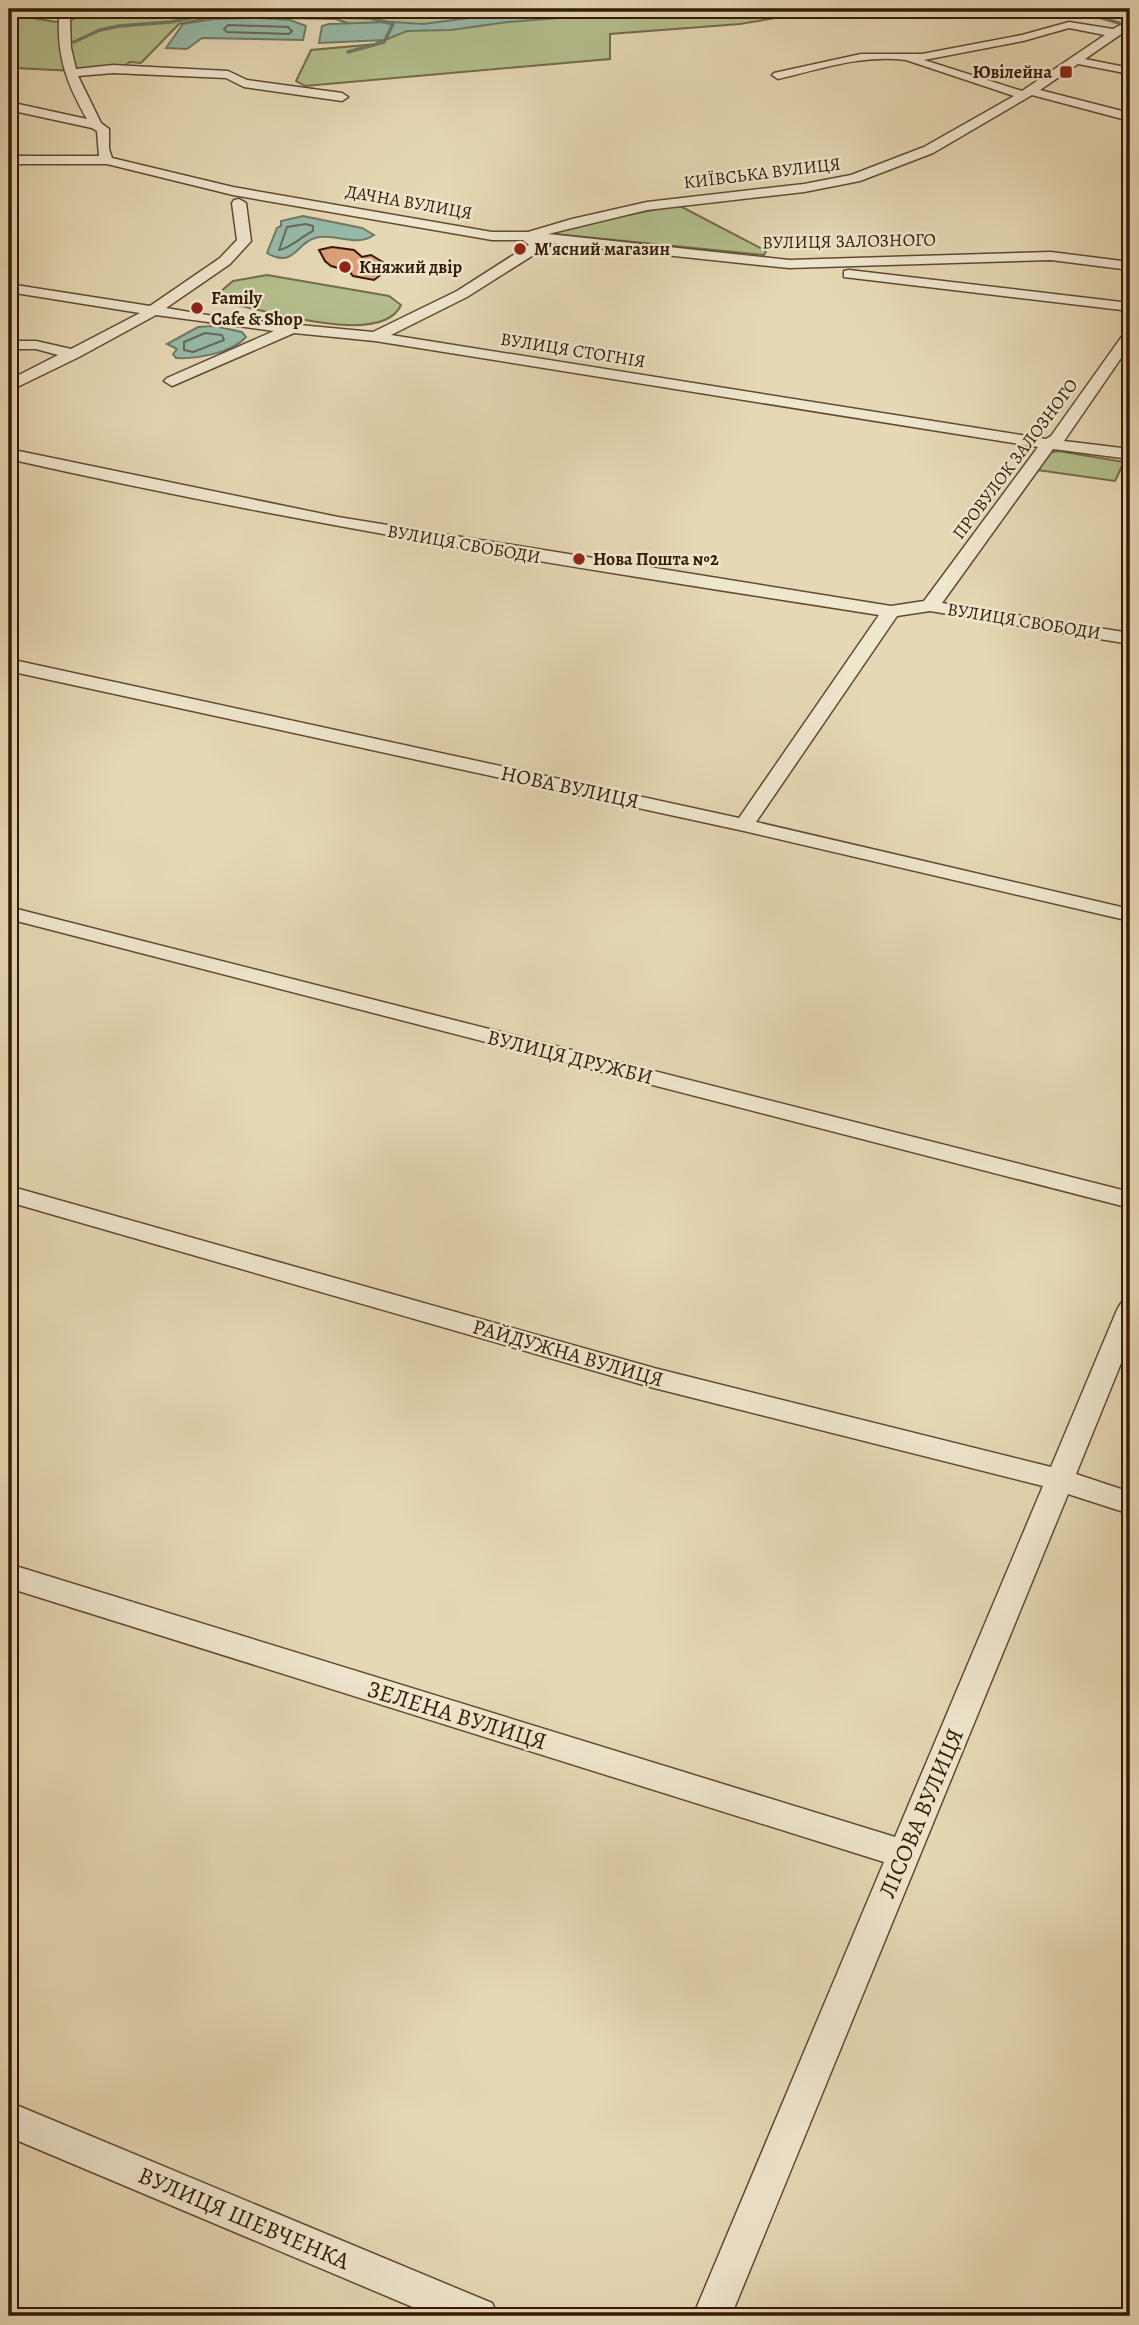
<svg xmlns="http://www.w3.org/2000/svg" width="1139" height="2325" font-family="Alegreya,serif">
	<rect width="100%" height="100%" fill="#e6d8b4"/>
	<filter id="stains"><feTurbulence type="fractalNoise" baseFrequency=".00286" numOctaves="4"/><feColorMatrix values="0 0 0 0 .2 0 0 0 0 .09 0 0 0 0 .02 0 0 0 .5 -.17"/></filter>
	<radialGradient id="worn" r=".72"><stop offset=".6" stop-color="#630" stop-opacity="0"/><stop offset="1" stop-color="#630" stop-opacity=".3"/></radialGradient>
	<!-- green -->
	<g fill="#b4bf8d" stroke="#746c4a" stroke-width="2">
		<path d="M120 9H829L740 24 610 34V59L305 86 296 81 311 50 377 44 381 35 336 19 213 17 179 24 141 63 130 62 124 66 75 71 15 68 9 71V14L56 22Z"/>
		<path d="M678 205 766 251 764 255 545 233 546 231Z"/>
		<path d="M267 275 389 296 401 305C383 346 275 313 241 306L227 302 220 292 233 281Z"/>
		<path d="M1058 451 1124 462 1115 481 1037 470 1049 453Z"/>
	</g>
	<!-- water -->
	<g fill="#97baa9" stroke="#6f7a68" stroke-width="2">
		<path d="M610 9H677L508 22 451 30 407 31 385 40 319 43 322 26 329 24 392 22 423 24 500 14Z"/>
		<path d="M258 18 290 20 306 26 303 40 202 38 187 49 166 48 183 24 214 19Z"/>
		<path d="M303 216 362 228 374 235C355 248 335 232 315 238 296 243 294 269 267 253L277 228 281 226V221Z"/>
		<path d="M214 326 242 332 246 337C232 353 197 359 176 358L173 354 177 349 167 344 198 327Z"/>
	</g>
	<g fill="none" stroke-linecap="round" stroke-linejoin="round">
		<!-- shore -->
		<g stroke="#666a58" stroke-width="2">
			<path d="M228 25 288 27 292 31 289 34 227 32 224 29Z"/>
			<path d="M306 224 313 226V231C300 237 293 247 279 250L287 227Z"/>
			<path d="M205 333 222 335 224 340 193 352 184 350V342Z"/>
		</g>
		<!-- stream -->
		<g stroke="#6f7a68" stroke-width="3.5">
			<path d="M1072 9 1119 23"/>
			<path d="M74 42 100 30 119 26 171 22 209 14 370 18 393 24 384 42 348 52"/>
		</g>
	</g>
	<!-- building -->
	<path fill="#dd9f7a" stroke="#341a06" stroke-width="2" d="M332 247 354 250 362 257 371 255 391 267 374 280 353 276 349 271 331 266 325 261 319 250Z"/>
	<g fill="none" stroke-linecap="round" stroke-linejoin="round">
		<defs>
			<g id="minor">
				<path d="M75 9H88L70 20 71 48 76 69 113 65 228 71 247 80 342 93 348 97 342 101 244 87 226 78 113 73 78 76 101 123 109 129V149L112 158 233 187 492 232H528L572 219 647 202 804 184 851 175 924 147 1014 96 906 60C863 54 820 69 778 79L772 75 774 73 861 54H922L1022 35 1069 22 1113 29 1130 20V28L1085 59 1130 68V74L1078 64 1040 90 1130 113V121L1032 95 933 153 860 181 804 192 647 210 548 234 789 260 1051 252 1130 262V270L1051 260 789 268 541 242 545 246 543 249 467 297 391 335 1046 439 1051 436 1125 332 1130 331V345L1064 441 1130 449V459L1053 449 942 603 1130 633V644L930 611 897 616 756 822 1130 909V921L744 831 9 671V659L739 818 879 615C588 570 297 524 9 459V449L338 517 891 606 924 601 1038 447 375 341 294 333 172 386 164 381 167 378 274 331 156 315 79 357 9 391V380L58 355 36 349H9V341H36L71 349 140 313 9 292V284L150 306 220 258 237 240 232 203 234 200 239 199 246 203 251 241 230 264 166 308 225 318 373 332 457 291 529 245 523 240H492L233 195 107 164H9V156H99L97 131 92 128 9 110V102L87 119C68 86 57 58 59 19ZM1069 28 1105 35 1022 91 924 60 1023 41Z"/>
				<path d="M849 270 1130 303V311L844 277V271Z"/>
				<path d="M9 907 1130 1192V1208L9 919Z"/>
				<path d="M9 1186 654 1368 1051 1467 1117 1310 1121 1303 1130 1301V1341L1076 1474 1130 1492V1514L1068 1494 731 2316H693L884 1862 9 1588V1564L895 1837 1043 1486 654 1388 9 1202Z"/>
				<path d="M9 2102 492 2303 498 2316H434L9 2137Z"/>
			</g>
		</defs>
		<!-- minor casing -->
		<use href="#minor" stroke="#604a32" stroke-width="3"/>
		<!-- minor -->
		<use href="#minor" fill="#efe6ce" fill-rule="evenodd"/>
	</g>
	<!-- markers -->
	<g fill="#8f2418" stroke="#efe6ce" stroke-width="2.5">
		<rect x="1059" y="65" width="14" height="14" rx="3.5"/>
		<circle cx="520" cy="249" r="7"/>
		<circle cx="345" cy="267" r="7"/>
		<circle cx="197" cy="308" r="7"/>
		<circle cx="579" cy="559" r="7"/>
	</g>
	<g text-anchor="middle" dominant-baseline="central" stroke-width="5" stroke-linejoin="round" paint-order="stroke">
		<!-- far-poi labels -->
		<g font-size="18" font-weight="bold" fill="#341a06" stroke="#efe6ce" text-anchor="start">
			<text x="1052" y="72" text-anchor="end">Ювілейна</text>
			<text x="534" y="249">М'ясний магазин</text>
			<text x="359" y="267">Княжий двір</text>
			<text x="211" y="298">Family<tspan x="211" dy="21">Cafe &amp; Shop</tspan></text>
			<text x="593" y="559">Нова Пошта №2</text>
		</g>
		<!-- far-street labels -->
		<g font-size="18" fill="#341a06" stroke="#efe6ce">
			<text transform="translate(762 173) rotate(-7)">КИЇВСЬКА ВУЛИЦЯ</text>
			<text transform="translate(409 202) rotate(10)">ДАЧНА ВУЛИЦЯ</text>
			<text transform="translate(849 241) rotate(-1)">ВУЛИЦЯ ЗАЛОЗНОГО</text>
			<text transform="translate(573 350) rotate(9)">ВУЛИЦЯ СТОГНІЯ</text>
			<text transform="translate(1015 459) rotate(-53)">ПРОВУЛОК ЗАЛОЗНОГО</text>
			<text transform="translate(464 544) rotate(10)">ВУЛИЦЯ СВОБОДИ</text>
			<text transform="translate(1024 621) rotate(9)">ВУЛИЦЯ СВОБОДИ</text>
		</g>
		<!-- street labels -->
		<g font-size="21" fill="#341a06" stroke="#efe6ce">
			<text transform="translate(570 787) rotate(12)">НОВА ВУЛИЦЯ</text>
			<text transform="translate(570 1057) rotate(14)">ВУЛИЦЯ ДРУЖБИ</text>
			<text transform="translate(568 1353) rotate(16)">РАЙДУЖНА ВУЛИЦЯ</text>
		</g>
		<!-- near-street labels -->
		<g font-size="24" fill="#341a06" stroke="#efe6ce">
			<text transform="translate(457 1715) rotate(17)">ЗЕЛЕНА ВУЛИЦЯ</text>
			<text transform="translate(921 1813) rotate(-67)">ЛІСОВА ВУЛИЦЯ</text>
			<text transform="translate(244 2218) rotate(23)">ВУЛИЦЯ ШЕВЧЕНКА</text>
		</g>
	</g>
	<!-- margin -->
	<rect width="1139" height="2325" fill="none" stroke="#e6d8b4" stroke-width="35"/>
	<rect x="10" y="10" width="1118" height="2304" fill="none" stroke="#341a06" stroke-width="3.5"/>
	<rect x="18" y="18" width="1104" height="2290" fill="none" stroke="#341a06" stroke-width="2"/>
	<rect width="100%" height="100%" filter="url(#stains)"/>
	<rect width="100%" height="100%" fill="url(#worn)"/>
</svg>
